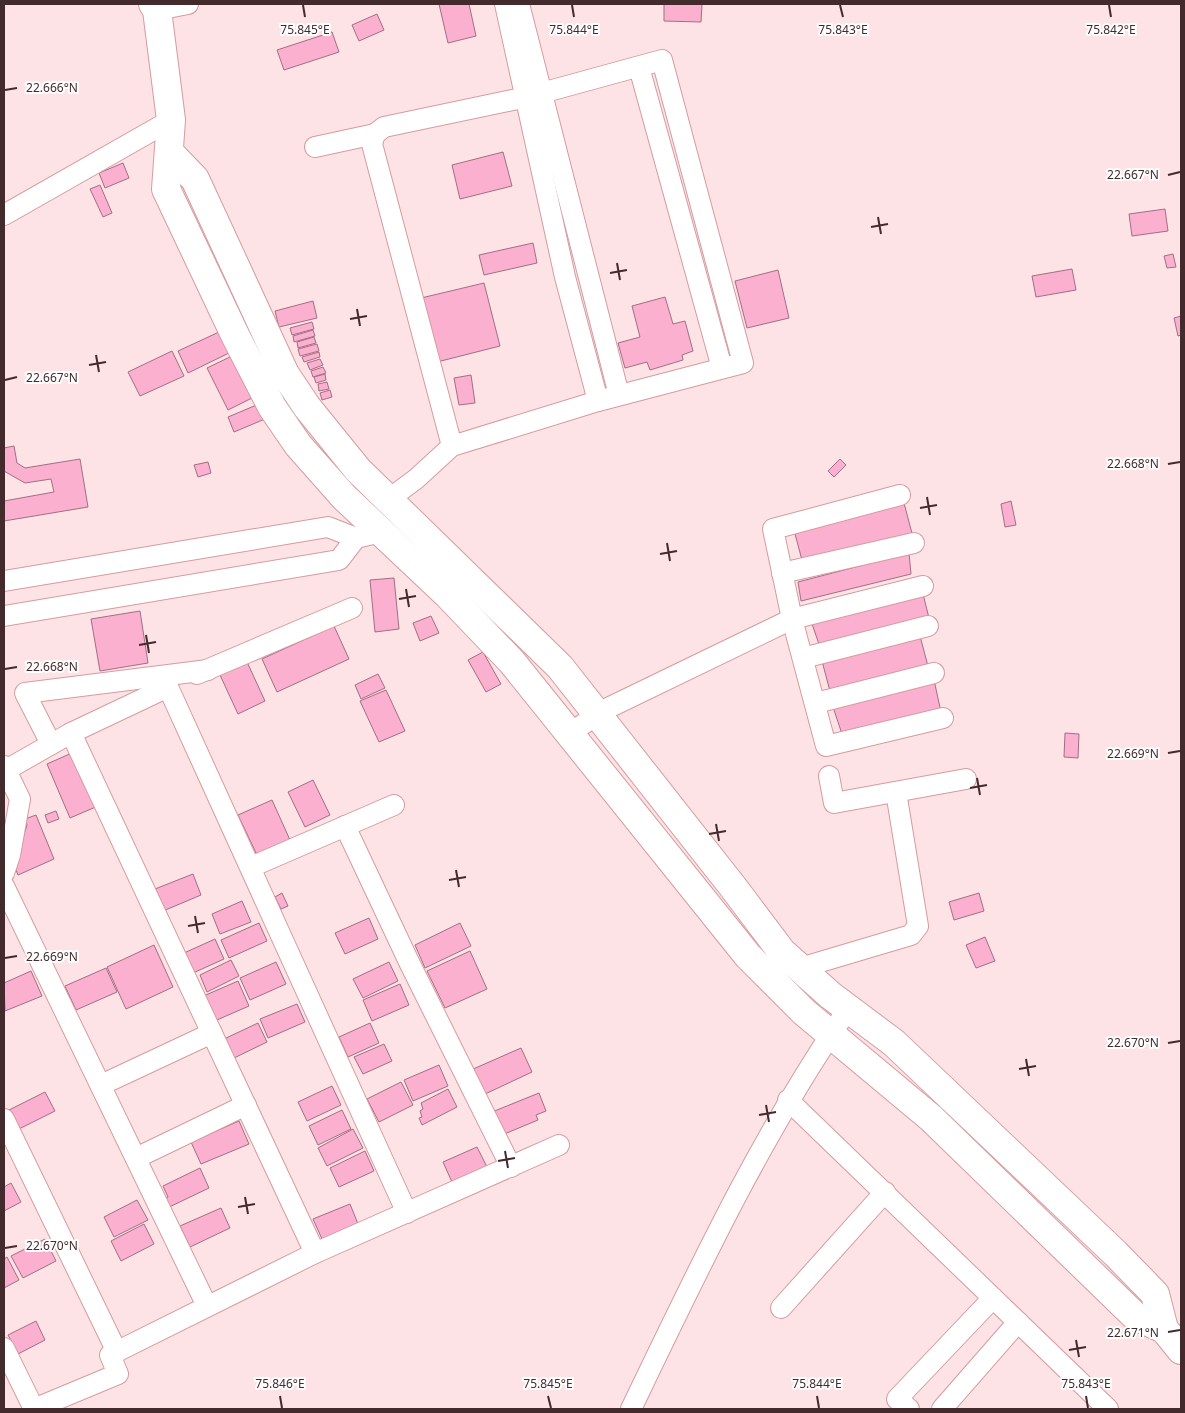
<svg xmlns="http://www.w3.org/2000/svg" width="1185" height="1413" font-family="'Noto Sans',sans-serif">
	<rect width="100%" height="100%" fill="#fde3e5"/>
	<!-- building -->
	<g fill="#fbb0cf" stroke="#a26e83">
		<path d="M439 4H469L476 36 448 43Z"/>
		<path d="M664 4H702L701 22 664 21Z"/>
		<path d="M377 14 384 30 359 41 352 25Z"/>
		<path d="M332 32 339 52 284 70 277 50Z"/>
		<path d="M503 152 512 186 460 199 452 165Z"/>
		<path d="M123 163 129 178 105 188 99 173Z"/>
		<path d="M100 185 112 213 103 217 90 189Z"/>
		<path d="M1165 209 1168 231 1132 236 1129 214Z"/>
		<path d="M533 243 537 263 484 275 479 255Z"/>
		<path d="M1173 254 1176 267 1167 268 1164 256Z"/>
		<path d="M1072 269 1076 290 1036 297 1032 276Z"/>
		<path d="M778 270 789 318 747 328 735 281Z"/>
		<path d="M484 283 500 346 433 363 417 299Z"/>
		<path d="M665 297 673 324 685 321 693 351 682 355 683 360 650 370 647 362 625 368 618 343 640 337 632 306Z"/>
		<path d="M313 301 317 318 279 327 275 311Z"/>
		<path d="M1181 316V335L1178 336 1174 318Z"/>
		<path d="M312 322 314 329 292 335 290 328Z"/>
		<path d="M313 330 315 336 294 342 293 336Z"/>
		<path d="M219 332 229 353 188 373 178 351Z"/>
		<path d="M314 337 316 343 298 348 297 342Z"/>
		<path d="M317 344 319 351 300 356 298 349Z"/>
		<path d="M172 351 184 376 140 396 128 372Z"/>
		<path d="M319 352 320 357 304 362 302 357Z"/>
		<path d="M232 356 252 398 228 410 207 368Z"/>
		<path d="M320 359 323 365 310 370 307 363Z"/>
		<path d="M323 367 326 373 313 377 311 371Z"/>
		<path d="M325 374 326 380 316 383 314 377Z"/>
		<path d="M471 375 475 403 459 405 454 378Z"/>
		<path d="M327 382 329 389 319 391 318 384Z"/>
		<path d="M330 390 332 397 322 400 320 393Z"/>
		<path d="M259 404 265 419 234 432 228 417Z"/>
		<path d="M14 446 17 463 25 468 80 459 88 507 4 521V501L54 492 51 479 25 483 4 471V448Z"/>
		<path d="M840 459 846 465 834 477 828 471Z"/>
		<path d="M208 462 211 473 198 477 194 465Z"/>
		<path d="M1011 501 1016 525 1005 527 1001 504Z"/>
		<path d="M904 503 913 537 803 564 794 530Z"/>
		<path d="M909 553 911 574 801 601 798 582Z"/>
		<path d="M394 578 399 629 375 632 370 580Z"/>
		<path d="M922 590 930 622 820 647 811 621Z"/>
		<path d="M140 611 148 663 100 671 91 619Z"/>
		<path d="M431 616 439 633 420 641 413 623Z"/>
		<path d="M334 626 349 659 277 692 262 659Z"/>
		<path d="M920 636 929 670 831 695 822 661Z"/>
		<path d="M483 652 501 684 486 692 468 660Z"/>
		<path d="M247 662 265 701 238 714 220 675Z"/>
		<path d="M378 674 385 688 361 699 355 685Z"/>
		<path d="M934 680 941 712 842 734 833 707Z"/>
		<path d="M386 690 405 731 379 742 360 701Z"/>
		<path d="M1065 733 1079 734 1078 758 1064 757Z"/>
		<path d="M74 752 98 806 70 818 47 764Z"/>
		<path d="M313 780 330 815 305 827 288 792Z"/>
		<path d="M272 800 290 840 257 855 238 815Z"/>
		<path d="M56 811 59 819 48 823 45 815Z"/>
		<path d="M36 815 54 859 18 875 14 865 27 825 25 819Z"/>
		<path d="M193 874 201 895 163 911 155 889Z"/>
		<path d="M282 893 288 906 281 909 275 897Z"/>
		<path d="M979 893 984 911 954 920 949 902Z"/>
		<path d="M242 901 251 922 220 934 212 914Z"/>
		<path d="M369 918 378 939 345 954 335 933Z"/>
		<path d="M259 923 267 941 229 958 221 940Z"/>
		<path d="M460 923 471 946 425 968 415 945Z"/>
		<path d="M985 937 995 961 976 968 966 945Z"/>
		<path d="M215 939 224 959 193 973 184 953Z"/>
		<path d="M154 945 173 987 126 1009 107 967Z"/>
		<path d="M470 951 487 989 445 1008 427 971Z"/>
		<path d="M231 960 239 976 207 992 200 975Z"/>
		<path d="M276 962 286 984 250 1000 240 978Z"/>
		<path d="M389 962 398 981 363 998 353 979Z"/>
		<path d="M106 968 117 992 76 1010 65 986Z"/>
		<path d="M31 971 42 996 5 1011 4 983Z"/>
		<path d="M238 981 249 1006 210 1023 199 998Z"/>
		<path d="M400 984 409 1005 372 1021 363 1000Z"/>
		<path d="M297 1004 305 1022 268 1038 260 1019Z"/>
		<path d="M258 1023 267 1042 232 1059 222 1040Z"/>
		<path d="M370 1023 379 1043 348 1057 339 1037Z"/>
		<path d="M384 1044 392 1061 363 1074 354 1057Z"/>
		<path d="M521 1048 532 1072 483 1095 471 1070Z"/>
		<path d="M439 1065 448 1086 413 1101 404 1080Z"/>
		<path d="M401 1082 413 1105 379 1122 367 1099Z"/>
		<path d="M332 1086 341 1105 307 1121 298 1102Z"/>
		<path d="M448 1089 457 1107 422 1125 419 1118 422 1117 420 1111 423 1109 421 1103Z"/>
		<path d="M45 1092 55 1111 17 1130 7 1111Z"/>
		<path d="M539 1093 546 1111 536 1115 538 1120 502 1135 492 1112Z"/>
		<path d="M342 1110 351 1129 318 1145 309 1126Z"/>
		<path d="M239 1121 249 1144 201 1164 191 1142Z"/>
		<path d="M353 1129 363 1148 327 1166 318 1148Z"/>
		<path d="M477 1147 487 1167 452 1182 443 1162Z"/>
		<path d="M365 1151 374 1171 339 1187 330 1168Z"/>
		<path d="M200 1168 209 1188 165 1209 161 1200 168 1197 163 1186Z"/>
		<path d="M11 1183 21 1202 4 1211V1187Z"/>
		<path d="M137 1200 148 1220 114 1237 104 1217Z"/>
		<path d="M350 1204 358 1224 322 1239 313 1219Z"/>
		<path d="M221 1208 230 1228 190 1247 180 1226Z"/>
		<path d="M144 1224 154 1244 121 1261 111 1241Z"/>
		<path d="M45 1239 56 1261 23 1278 11 1256Z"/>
		<path d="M7 1257 19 1280 4 1288V1259Z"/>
		<path d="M36 1321 45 1340 18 1354 8 1335Z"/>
	</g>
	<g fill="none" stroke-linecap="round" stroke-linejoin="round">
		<defs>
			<g id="street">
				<path d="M505 4 565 277 598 401"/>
				<path d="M519 4 619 395"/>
				<path d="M157 10 188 4"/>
				<path d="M639 67 722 368"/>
				<path d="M315 147 375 134"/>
				<path d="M4 215 171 120"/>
				<path d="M900 495 773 529 792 619 826 746 943 718"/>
				<path d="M389 499 416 479 452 446 372 144 375 134 384 127 527 97 662 60 743 363 598 401 452 446"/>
				<path d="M782 573 914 543"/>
				<path d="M4 581 328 527 356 538 381 532"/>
				<path d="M4 616 339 560 356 538"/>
				<path d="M803 658 928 626"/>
				<path d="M197 674 352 608"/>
				<path d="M816 703 934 673"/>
				<path d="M71 733 168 687 407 1213"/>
				<path d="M570 733 606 709 792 619 923 586"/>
				<path d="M51 744 25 693 208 670"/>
				<path d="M4 766 20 799 10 855 4 873"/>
				<path d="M6 770 71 733 315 1253"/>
				<path d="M829 776 834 803 966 779"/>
				<path d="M345 826 409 962 511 1167"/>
				<path d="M251 867 394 805"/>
				<path d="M4 886 207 1306"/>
				<path d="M800 968 911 935 918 926 896 792"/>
				<path d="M101 1085 212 1033"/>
				<path d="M788 1100 1108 1409"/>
				<path d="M4 1119 117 1352"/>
				<path d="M136 1158 246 1105"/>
				<path d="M781 1308 885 1192"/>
				<path d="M4 1348 34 1409"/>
				<path d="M34 1409 118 1374 110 1355 315 1253 559 1145"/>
				<path d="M631 1409C697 1272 761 1135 848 1009"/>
				<path d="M909 1409 897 1399 993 1298"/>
				<path d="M942 1409 1018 1322"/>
			</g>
			<g id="secondary">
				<path d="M153 4 157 10 171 120 166 189 235 335 272 407 298 445 344 497 447 594 512 662 748 956 804 1012 931 1118 1135 1316 1164 1329"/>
				<path d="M170 153 195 179 285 374 307 407 358 470 560 667 733 887 782 952 830 995 894 1043 1115 1253 1155 1294 1164 1329 1181 1350"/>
			</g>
		</defs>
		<!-- street casing -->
		<use href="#street" stroke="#d69ba0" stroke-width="22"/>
		<!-- secondary casing -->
		<use href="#secondary" stroke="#d69ba0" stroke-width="30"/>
		<!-- street -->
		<use href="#street" stroke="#fff" stroke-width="20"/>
		<!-- secondary -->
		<use href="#secondary" stroke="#fff" stroke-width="28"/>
	</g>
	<!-- ticks -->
	<path fill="none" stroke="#422a2d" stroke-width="2" d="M303 5 305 17M572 5 574 17M840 5 843 17M1109 5 1111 17M5 90 17 88M1168 175 1180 172M878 217 881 234M871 227 888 224M617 263 620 280M610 273 627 270M357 309 360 326M350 319 367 316M96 355 99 372M89 365 106 362M5 380 17 377M1168 464 1180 462M927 497 930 515M920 508 937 505M667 543 670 561M660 554 677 551M406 589 409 607M399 599 416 596M146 635 149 653M139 645 156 642M5 669 17 667M1168 753 1180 751M977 778 980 795M970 788 987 785M716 824 719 841M709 834 726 831M456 870 459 887M449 880 466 877M195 916 198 933M188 926 205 923M5 958 17 956M1168 1043 1180 1041M1026 1059 1029 1076M1019 1069 1036 1066M766 1105 769 1122M759 1115 776 1112M505 1151 508 1168M498 1161 515 1158M245 1197 248 1214M238 1207 255 1204M5 1248 17 1246M1168 1332 1180 1330M1076 1340 1079 1357M1069 1350 1086 1347M280 1396 282 1408M548 1396 551 1408M817 1396 819 1408M1086 1396 1088 1408"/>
	<g font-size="12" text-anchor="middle" fill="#422a2d" stroke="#fff" stroke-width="4" stroke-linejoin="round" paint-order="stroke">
		<text x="305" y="34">75.845°E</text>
		<text x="574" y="34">75.844°E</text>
		<text x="843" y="34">75.843°E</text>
		<text x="1111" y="34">75.842°E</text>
		<text x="52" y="92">22.666°N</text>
		<text x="1133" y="179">22.667°N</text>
		<text x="52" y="382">22.667°N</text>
		<text x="1133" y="468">22.668°N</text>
		<text x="52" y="671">22.668°N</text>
		<text x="1133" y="758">22.669°N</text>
		<text x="52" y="961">22.669°N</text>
		<text x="1133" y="1047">22.670°N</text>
		<text x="52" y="1250">22.670°N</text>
		<text x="1133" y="1337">22.671°N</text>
		<text x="280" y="1388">75.846°E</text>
		<text x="548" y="1388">75.845°E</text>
		<text x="817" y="1388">75.844°E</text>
		<text x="1086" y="1388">75.843°E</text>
	</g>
	<!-- border -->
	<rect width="1185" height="1413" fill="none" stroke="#422a2d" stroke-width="10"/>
</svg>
